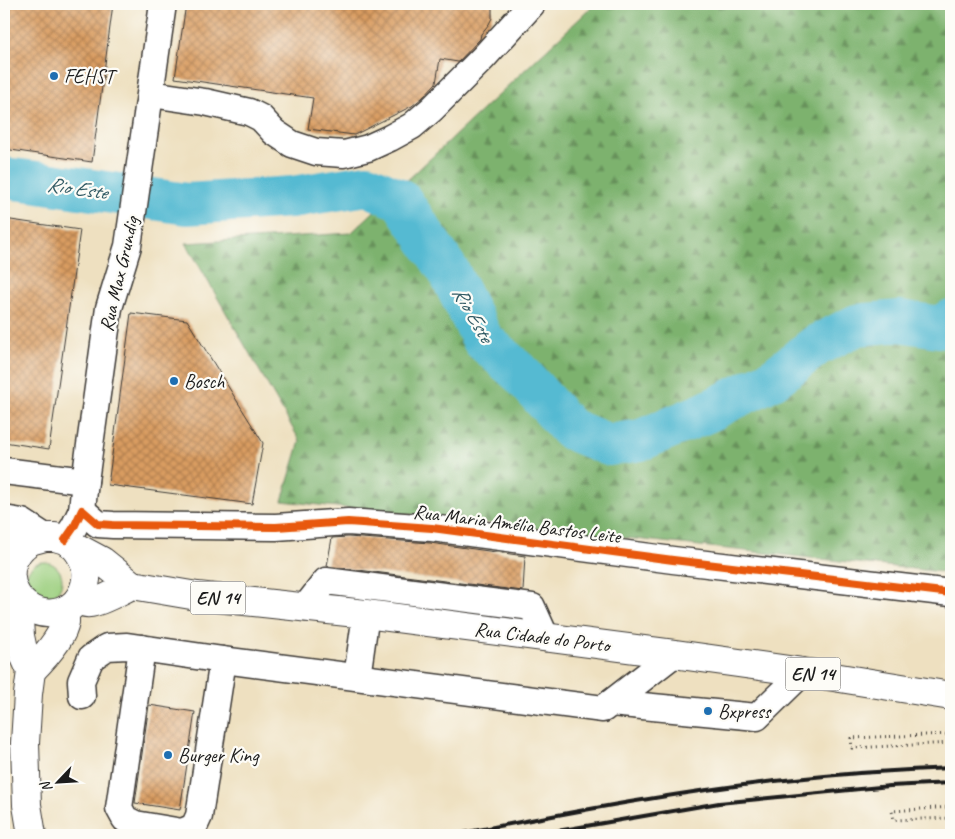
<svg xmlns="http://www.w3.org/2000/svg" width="955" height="839" font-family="Caveat,sans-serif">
	<defs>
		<pattern id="forest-firs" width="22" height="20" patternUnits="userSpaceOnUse" patternTransform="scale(1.25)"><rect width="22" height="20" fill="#7db26e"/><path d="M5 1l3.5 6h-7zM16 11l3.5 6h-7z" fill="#66905a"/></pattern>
		<pattern id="building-cross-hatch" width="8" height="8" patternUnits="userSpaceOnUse" patternTransform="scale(1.25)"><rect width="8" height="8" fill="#d99c61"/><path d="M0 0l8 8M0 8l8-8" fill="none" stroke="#af7e4f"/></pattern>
	</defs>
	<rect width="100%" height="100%" fill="#fdfcf7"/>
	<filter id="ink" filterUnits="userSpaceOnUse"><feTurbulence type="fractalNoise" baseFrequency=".02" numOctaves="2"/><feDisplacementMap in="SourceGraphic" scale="10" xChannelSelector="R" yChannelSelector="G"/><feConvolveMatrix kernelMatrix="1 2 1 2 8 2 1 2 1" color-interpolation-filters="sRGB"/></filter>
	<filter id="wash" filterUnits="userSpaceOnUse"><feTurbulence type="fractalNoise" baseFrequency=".0096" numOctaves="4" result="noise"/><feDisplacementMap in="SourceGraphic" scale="20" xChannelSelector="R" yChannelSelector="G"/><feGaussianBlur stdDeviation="1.12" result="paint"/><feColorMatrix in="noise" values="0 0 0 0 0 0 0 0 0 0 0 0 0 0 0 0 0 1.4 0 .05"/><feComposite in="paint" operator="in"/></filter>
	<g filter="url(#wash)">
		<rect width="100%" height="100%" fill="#eee0c0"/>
		<!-- grass -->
		<circle fill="#9ccf7f" stroke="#5c764e" cx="44" cy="580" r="18"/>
		<!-- forest -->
		<path fill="url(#forest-firs)" stroke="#4c6745" d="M595 4H951V573L282 501 300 441 186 243 351 233Z"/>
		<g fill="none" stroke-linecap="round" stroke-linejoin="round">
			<!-- river -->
			<path stroke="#54bad2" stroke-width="42" d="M4 178 38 182 187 204 292 197 367 185 401 200 449 272 483 340 521 374 570 429 609 445 641 440 705 413 773 379 817 345 857 325 900 321 939 327 951 320"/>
		</g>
		<g id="blocks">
			<!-- building -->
			<g fill="url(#building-cross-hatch)">
				<path d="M4 4H113L92 162 4 149Z"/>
				<path d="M186 4H492V18L489 24 481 34 480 39 458 62 440 59 436 83 422 98 412 106 354 135 308 129 313 98 175 78Z"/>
				<path d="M4 219 80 230 49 449 4 442Z"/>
				<path d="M131 313 187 320 263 443 252 504 108 485Z"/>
				<path d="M348 537 430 543 525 556 523 591 327 566 332 538Z"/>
				<path d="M149 705 195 712 180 810 135 803Z"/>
			</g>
		</g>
	</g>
	<g filter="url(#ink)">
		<use href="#blocks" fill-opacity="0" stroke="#3c3935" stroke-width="1"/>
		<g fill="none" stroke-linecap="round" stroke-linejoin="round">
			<defs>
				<g id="minor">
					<path d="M151 94 205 102 249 112 261 118 274 132 292 144 316 152 344 154 368 148 390 138 412 126 432 109 483 58 532 4"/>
					<path d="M4 471 85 481"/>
					<path d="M82 510 98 524 113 525 276 527 348 522 432 528 673 560 951 593"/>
					<path d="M4 519 22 522 45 537"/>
					<path d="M65 540 74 527 82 510 85 481 109 308 128 246 132 219 163 4"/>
					<path d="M305 608 326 581 532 607 546 638"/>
					<path d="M142 648 119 808 125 819 135 824 182 832 194 827 199 816 223 660"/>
					<path d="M357 677 366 614"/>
					<path d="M82 696 81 681 91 658 107 647 127 646 223 660 603 709 674 654"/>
					<path d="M611 703 757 717 803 672"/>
				</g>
				<g id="major">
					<path d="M30 541C26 544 22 547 19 551 11 561 9 573 12 584 22 622 75 624 85 585 89 569 84 558 74 546"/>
					<path d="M4 544 30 541 45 537H55L65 540 74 546 102 561 132 585 197 596 366 614 674 654 803 672 951 696"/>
					<path d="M78 600C82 602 85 604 90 603 101 602 121 590 132 585"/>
					<path d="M23 604 19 620 20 636 24 655 31 671 28 694 25 743 27 805 32 835"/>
					<path d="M31 671C42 660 63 637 65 622 65 618 65 614 65 610"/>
				</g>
			</defs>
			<!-- minor casing -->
			<use href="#minor" stroke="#3c3935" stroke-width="29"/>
			<!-- major casing -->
			<use href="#major" stroke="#3c3935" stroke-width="30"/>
			<!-- path -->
			<g stroke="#3c3935" stroke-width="3" stroke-dasharray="1 4" stroke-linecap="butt">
				<path d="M951 734 851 738 852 748 951 743"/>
				<path d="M951 807 892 811 894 820 951 818"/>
			</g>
			<!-- minor -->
			<use href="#minor" stroke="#fff" stroke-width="26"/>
			<!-- major -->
			<use href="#major" stroke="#fff" stroke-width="28"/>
			<!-- rail -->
			<g stroke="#1c1c1c" stroke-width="4">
				<path d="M452 835C562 814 673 792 785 780 840 774 896 770 951 768"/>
				<path d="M534 835 719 803 890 786 951 783"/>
			</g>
			<defs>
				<path id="cycleway" d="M65 540 74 527 82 510 98 524 113 525 276 527 348 522 432 528 673 560 951 593"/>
			</defs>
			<!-- cycleway casing -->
			<use href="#cycleway" stroke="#fdfcf7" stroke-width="11"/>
			<!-- cycleway -->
			<use href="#cycleway" stroke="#e8590c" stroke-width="8"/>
		</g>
	</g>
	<!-- markers -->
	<g fill="#1f6fb2" stroke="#fdfcf7" stroke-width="2">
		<circle cx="54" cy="76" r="5"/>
		<circle cx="174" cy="381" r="5"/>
		<circle cx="708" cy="711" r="5"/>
		<circle cx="168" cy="755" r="5"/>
	</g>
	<g text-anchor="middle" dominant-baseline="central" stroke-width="4.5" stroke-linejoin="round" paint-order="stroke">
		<!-- shield labels -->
		<g fill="#fdfcf7" stroke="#605f5e" stroke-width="1">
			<rect x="190.5" y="581.5" width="55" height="33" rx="4"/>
			<rect x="785.5" y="657.5" width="55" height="33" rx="4"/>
		</g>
		<g font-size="19" font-weight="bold" fill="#1c1c1c">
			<text x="218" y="598">EN 14</text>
			<text x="813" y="674">EN 14</text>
		</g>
		<!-- poi labels -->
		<g font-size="20" fill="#1c1c1c" stroke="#fdfcf7" text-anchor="start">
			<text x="64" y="76">FEHST</text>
			<text x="184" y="381">Bosch</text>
			<text x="718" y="711">Bxpress</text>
			<text x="178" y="755">Burger King</text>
		</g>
		<!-- street labels -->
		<g font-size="20" fill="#1c1c1c" stroke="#fdfcf7">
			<text transform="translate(119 274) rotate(-77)">Rua Max Grundig</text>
			<text transform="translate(517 524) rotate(7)">Rua Maria Amélia Bastos Leite</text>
			<text transform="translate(542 637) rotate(7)">Rua Cidade do Porto</text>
		</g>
		<!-- water labels -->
		<g font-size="21" font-style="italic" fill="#325b65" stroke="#fdfcf7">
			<text transform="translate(77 188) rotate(8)">Rio Este</text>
			<text transform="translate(473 314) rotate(60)">Rio Este</text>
		</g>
	</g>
	<!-- margin -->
	<rect width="955" height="839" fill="none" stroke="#fdfcf7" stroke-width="20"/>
	<!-- north arrow -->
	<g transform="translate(58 782) rotate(245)" stroke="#fdfcf7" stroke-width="4" paint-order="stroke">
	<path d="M0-4L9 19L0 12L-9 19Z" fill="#1c1c1c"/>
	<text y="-8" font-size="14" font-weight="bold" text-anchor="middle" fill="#1c1c1c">N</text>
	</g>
</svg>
